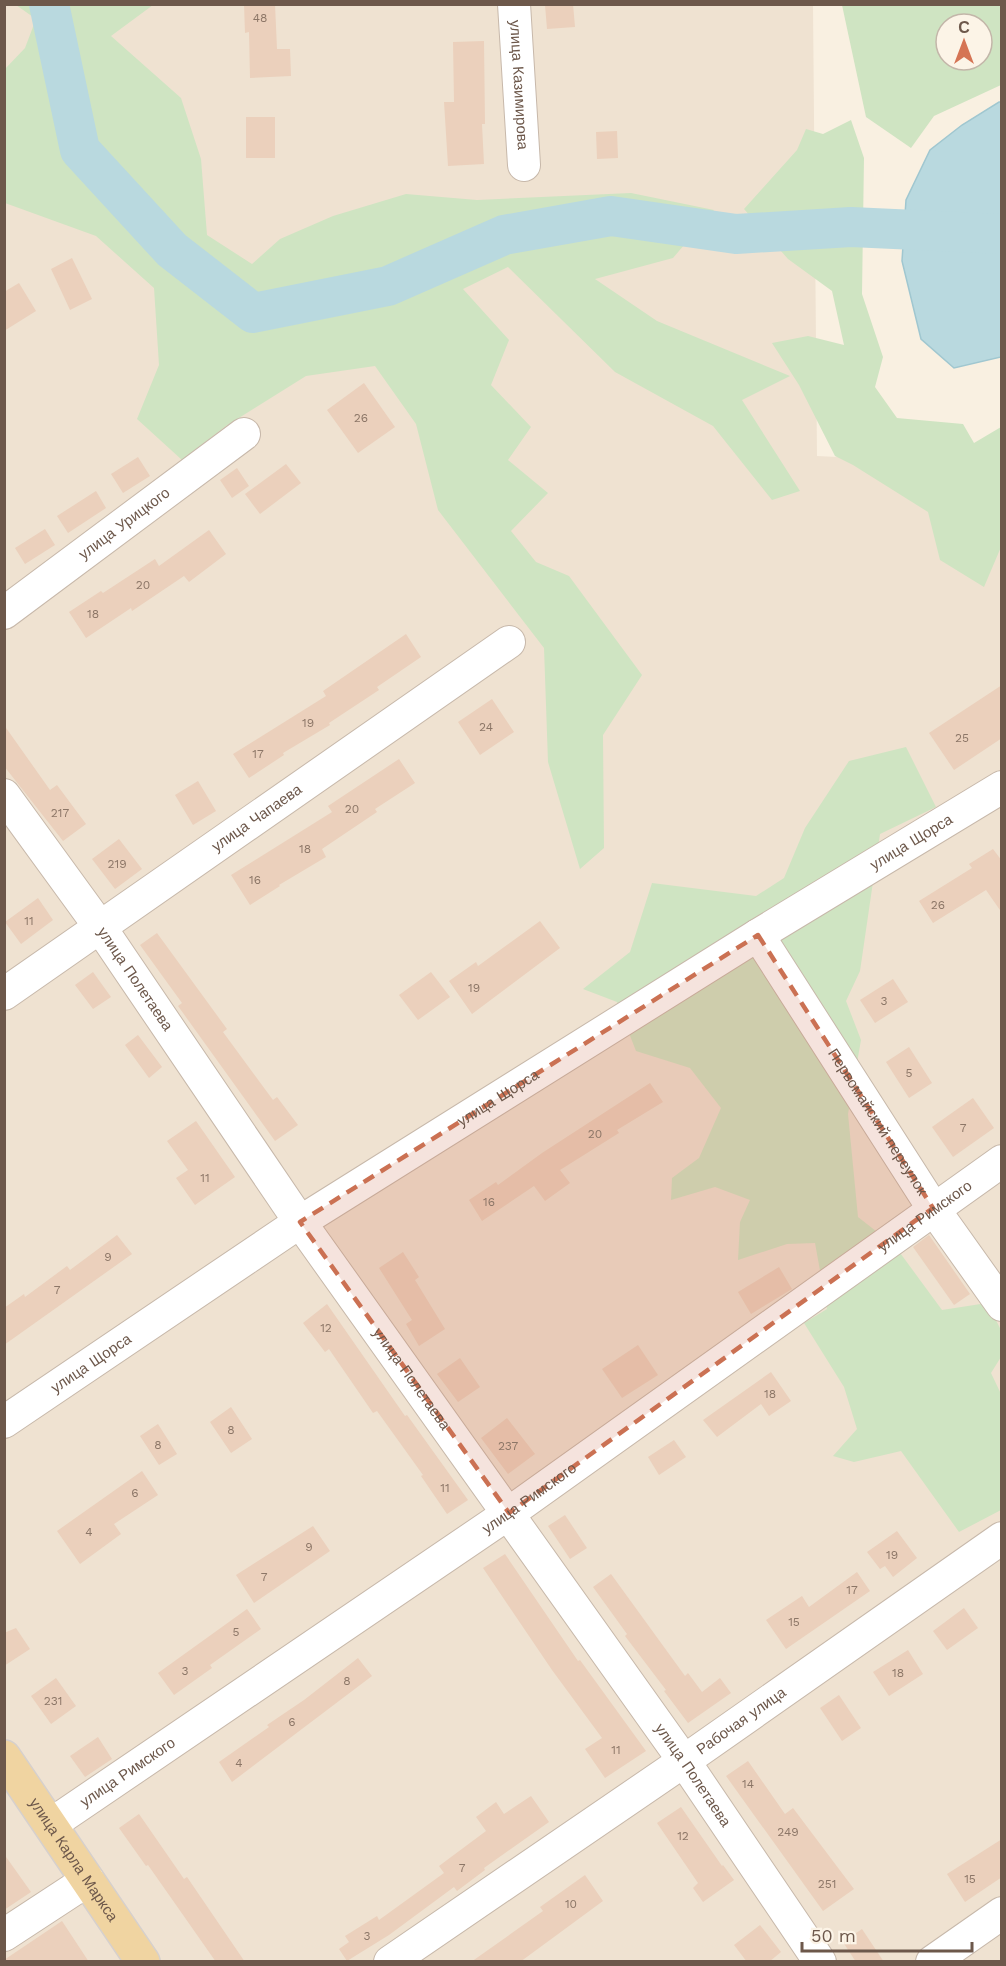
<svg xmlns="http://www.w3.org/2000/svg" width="1006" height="1966" font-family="'Work Sans',sans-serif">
	<rect width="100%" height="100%" fill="#f9f0e1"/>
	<!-- residential -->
	<path fill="#efe2d1" d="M5 5H813L817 456 1001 465V1961L5 1962Z"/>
	<!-- green -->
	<g fill="#cfe4c2" fill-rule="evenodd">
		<path d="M16 5H153L111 36 181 98 201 159 207 235 252 264 280 239 333 216 406 194 477 200 631 193 714 210 673 258 595 279 657 321 790 376 742 400 800 491 772 500 713 426 615 372 508 267 463 289 509 340 491 385 531 427 508 460 548 493 511 531 536 562 569 576 642 675 603 735 604 848 580 869 548 762 544 648 438 510 416 424 375 366 306 376 226 426 182 460 137 419 159 365 154 288 96 236 5 203V69L25 48 36 19Z"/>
		<path d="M842 5H1001V85L934 116 911 148 866 117ZM946 24H982V60H946Z"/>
		<path d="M851 120 864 158 862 294 883 357 875 387 897 418 963 424 974 443 1001 427V547L984 587 940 560 928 512 853 465 835 456 799 385 772 343 808 336 844 345 832 291 788 259 744 209 797 150 806 129 823 134Z"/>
		<path d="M906 747 936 807 880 834 860 971 846 1001 861 1040 848 1114 858 1217 895 1246 942 1310 987 1303 1001 1330V1357L991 1373 1001 1394V1510L959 1532 901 1451 854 1462 833 1456 857 1429 844 1387 804 1323 827 1309 815 1243 787 1244 738 1260 740 1222 750 1200 715 1187 671 1200 672 1178 699 1158 721 1108 690 1068 636 1051 617 1002 583 989 630 952 652 883 756 896 784 878 805 828 849 761Z"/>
	</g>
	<!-- water -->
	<path fill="#b9d9df" stroke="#a0c7d0" stroke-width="1.5" d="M999 102H1002L1001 357 954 368 921 339 902 261 906 200 930 150 962 125Z"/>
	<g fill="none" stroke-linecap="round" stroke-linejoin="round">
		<!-- river -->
		<path stroke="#b9d9df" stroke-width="40" d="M49 4 80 150 172 250 253 313 388 286 504 235 611 216 736 234 851 227 1002 234"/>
	</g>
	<!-- building -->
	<g fill="#ebd0bc">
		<path d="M244 4H275L277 49H290L291 76 250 78 249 32 245 33Z"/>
		<path d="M573 4 575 27 547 29 545 5Z"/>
		<path d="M484 41 485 124H482L484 164 448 166 444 102H454L453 42Z"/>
		<rect x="246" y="117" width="29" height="41"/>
		<path d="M617 131 618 158 597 159 596 132Z"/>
		<path d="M72 258 92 299 70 310 51 269Z"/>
		<path d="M19 283 36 311 4 331V292Z"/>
		<path d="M364 383 395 427 358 453 327 410Z"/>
		<path d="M138 457 150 476 123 493 111 474Z"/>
		<path d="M286 464 301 483 260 514 245 494Z"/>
		<path d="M237 468 249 486 232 498 220 480Z"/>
		<path d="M96 491 106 508 68 533 57 516Z"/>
		<path d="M45 529 55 545 25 564 15 548Z"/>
		<path d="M209 530 226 554 189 582 184 576 132 611 131 608 86 638 69 612 101 591 103 593 155 559 159 566Z"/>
		<path d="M406 634 421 657 377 687 379 690 329 723 330 725 283 753 284 755 249 778 233 754 326 696 323 691Z"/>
		<path d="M1002 685V738L954 770 929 733Z"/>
		<path d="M492 699 514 732 480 755 458 722Z"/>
		<path d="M4 725 50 790 57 785 86 824 63 841 4 766Z"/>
		<path d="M399 759 415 783 375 809 377 812 322 849 326 857 279 885 280 886 250 905 231 875 332 812 328 806Z"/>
		<path d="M198 781 216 811 193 825 175 795Z"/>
		<path d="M119 839 142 869 115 889 92 859Z"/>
		<path d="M993 849 1002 861V913L986 890 933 923 919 901 972 868 969 864Z"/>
		<path d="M38 898 53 920 21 944 5 922Z"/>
		<path d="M540 921 560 948 472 1014 449 981 476 962 478 966Z"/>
		<path d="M157 933 227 1029 223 1032 273 1100 277 1097 298 1125 275 1141 178 1006 182 1003 140 945Z"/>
		<path d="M93 972 111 997 93 1009 75 985Z"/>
		<path d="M431 972 450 997 418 1020 399 995Z"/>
		<path d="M893 979 908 1002 875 1023 860 1000Z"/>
		<path d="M138 1035 162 1067 149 1078 125 1045Z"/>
		<path d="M909 1047 932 1083 909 1098 886 1062Z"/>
		<path d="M650 1083 663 1102 617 1130 619 1133 560 1170 570 1183 545 1201 534 1186 482 1221 469 1200 496 1182 498 1185 542 1153Z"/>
		<path d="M973 1098 994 1128 953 1157 932 1127Z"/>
		<path d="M196 1121 235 1177 195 1205 176 1178 188 1170 167 1141Z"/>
		<path d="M117 1235 132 1254 4 1345V1308L24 1294 25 1297 67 1266 70 1270Z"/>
		<path d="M929 1235 970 1294 954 1305 913 1247Z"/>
		<path d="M403 1252 419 1277 415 1280 445 1329 419 1346 406 1324 412 1320 379 1268Z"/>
		<path d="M779 1267 792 1289 751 1314 738 1292Z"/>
		<path d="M327 1304 405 1416 407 1415 468 1500 447 1514 421 1476 423 1475 377 1411 373 1413 329 1349 325 1352 303 1323Z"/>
		<path d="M638 1345 658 1375 622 1398 602 1369Z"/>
		<path d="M460 1358 480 1387 458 1402 437 1374Z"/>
		<path d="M771 1372 791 1401 769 1416 761 1404 717 1437 703 1420Z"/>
		<path d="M231 1407 252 1439 231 1453 210 1422Z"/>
		<path d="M507 1418 535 1454 508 1474 481 1438Z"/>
		<path d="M158 1424 177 1454 159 1465 140 1436Z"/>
		<path d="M674 1440 686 1457 659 1475 648 1457Z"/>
		<path d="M142 1471 158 1495 114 1524 121 1534 80 1564 57 1531Z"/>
		<path d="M565 1515 587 1548 570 1559 548 1526Z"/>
		<path d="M313 1526 330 1551 254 1603 236 1575Z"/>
		<path d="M897 1531 917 1558 893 1577 885 1566 880 1569 867 1552Z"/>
		<path d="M505 1554 578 1661 580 1660 646 1751 605 1778 585 1749 602 1738 552 1670 483 1568Z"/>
		<path d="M857 1572 870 1591 786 1649 766 1620 802 1596 809 1607Z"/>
		<path d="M611 1574 685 1676 688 1673 702 1692 720 1678 731 1693 688 1723 664 1691 666 1690 625 1636 627 1634 593 1587Z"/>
		<path d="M964 1608 978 1628 947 1650 933 1631Z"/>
		<path d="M247 1609 261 1629 210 1665 212 1668 174 1695 158 1673Z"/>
		<path d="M16 1628 30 1649 4 1666V1633Z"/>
		<path d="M908 1650 923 1674 889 1696 873 1672Z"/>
		<path d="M358 1658 372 1676 232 1782 219 1762 269 1727 267 1725 304 1700Z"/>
		<path d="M56 1678 76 1706 51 1724 31 1696Z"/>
		<path d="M839 1695 861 1728 842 1741 820 1708Z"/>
		<path d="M98 1737 112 1759 85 1777 70 1756Z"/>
		<path d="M748 1761 785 1814 793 1808 854 1889 823 1911 726 1776Z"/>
		<path d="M531 1796 549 1822 484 1868 485 1870 457 1891 454 1887 389 1935 347 1961 339 1949 349 1942 345 1936 377 1916 379 1920 444 1873 439 1866 486 1831 476 1817 496 1802 504 1814Z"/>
		<path d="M681 1807 722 1866 723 1865 734 1880 703 1902 693 1888 698 1883 657 1823Z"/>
		<path d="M139 1814 184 1879 187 1877 245 1962H216L148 1865 146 1866 119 1828Z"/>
		<path d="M1002 1839V1877L965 1902 947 1874Z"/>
		<path d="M4 1854 31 1892 4 1910Z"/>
		<path d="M585 1875 603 1901 520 1962H471L543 1911 540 1907Z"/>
		<path d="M62 1921 89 1962H4V1960Z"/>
		<path d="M760 1925 781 1952 769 1962H747L734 1945Z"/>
		<path d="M862 1929 884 1962H856L843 1942Z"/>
	</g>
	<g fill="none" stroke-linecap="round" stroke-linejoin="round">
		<defs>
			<g id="minor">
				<path id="s1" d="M514 4 524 165"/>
				<path id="s2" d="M4 613 244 434"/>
				<path id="s3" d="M4 795 100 927 300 1222 684 1761 820 1962"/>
				<path id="s4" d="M758 935 933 1208 1002 1305"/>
				<path id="s5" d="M4 994 509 642"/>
				<path id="s6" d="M4 1422 300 1222 758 935 1002 787"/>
				<path id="s7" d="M50 1825 509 1513 1002 1161"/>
				<path d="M4 1935 88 1880"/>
				<path id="s8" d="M390 1962 684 1761 1002 1538"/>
				<path d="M932 1962 1002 1913"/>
			</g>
			<g id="major">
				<path id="s9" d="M4 1757 143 1962"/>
			</g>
		</defs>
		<!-- minor casing -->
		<use href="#minor" stroke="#c7b8aa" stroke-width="34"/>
		<!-- major casing -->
		<use href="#major" stroke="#d6d0cd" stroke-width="36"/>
		<!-- minor -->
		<use href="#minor" stroke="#fff" stroke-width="32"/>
		<!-- major -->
		<use href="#major" stroke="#f0d4a1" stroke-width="33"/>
	</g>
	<!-- marked area -->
	<path fill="#cb7153" fill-opacity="0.2" stroke="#cb7153" stroke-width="4.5" stroke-dasharray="12 8" stroke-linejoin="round" d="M758 935 933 1208 509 1513 300 1222Z"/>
	<g text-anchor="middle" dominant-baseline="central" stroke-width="4.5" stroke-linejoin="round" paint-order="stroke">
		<!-- number labels -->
		<g font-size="12" fill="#8c7667">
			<text x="260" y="18">48</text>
			<text x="361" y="418">26</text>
			<text x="143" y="585">20</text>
			<text x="93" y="614">18</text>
			<text x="308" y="723">19</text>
			<text x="486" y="727">24</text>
			<text x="962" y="738">25</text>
			<text x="258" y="754">17</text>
			<text x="352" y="809">20</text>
			<text x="60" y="813">217</text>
			<text x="305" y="849">18</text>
			<text x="117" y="864">219</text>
			<text x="255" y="880">16</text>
			<text x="938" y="905">26</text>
			<text x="29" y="921">11</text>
			<text x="474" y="988">19</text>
			<text x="884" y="1001">3</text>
			<text x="909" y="1073">5</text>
			<text x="963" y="1128">7</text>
			<text x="595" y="1134">20</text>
			<text x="205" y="1178">11</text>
			<text x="489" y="1202">16</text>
			<text x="108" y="1257">9</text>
			<text x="57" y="1290">7</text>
			<text x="326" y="1328">12</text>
			<text x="770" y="1394">18</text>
			<text x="231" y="1430">8</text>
			<text x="158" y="1445">8</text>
			<text x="508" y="1446">237</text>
			<text x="445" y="1488">11</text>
			<text x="135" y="1493">6</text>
			<text x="89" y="1532">4</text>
			<text x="309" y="1547">9</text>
			<text x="892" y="1555">19</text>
			<text x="264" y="1577">7</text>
			<text x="852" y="1590">17</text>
			<text x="794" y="1622">15</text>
			<text x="236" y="1632">5</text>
			<text x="185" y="1671">3</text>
			<text x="898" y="1673">18</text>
			<text x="347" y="1681">8</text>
			<text x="53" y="1701">231</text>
			<text x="292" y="1722">6</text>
			<text x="616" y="1750">11</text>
			<text x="239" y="1763">4</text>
			<text x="748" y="1784">14</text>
			<text x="788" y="1832">249</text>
			<text x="683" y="1836">12</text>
			<text x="462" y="1868">7</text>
			<text x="970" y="1879">15</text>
			<text x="827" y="1884">251</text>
			<text x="571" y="1904">10</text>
			<text x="367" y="1936">3</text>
		</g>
		<!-- street labels -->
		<g font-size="15" fill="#6d584b" stroke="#fcf4e7">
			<text stroke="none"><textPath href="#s1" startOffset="81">улица Казимирова</textPath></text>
			<text stroke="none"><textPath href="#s2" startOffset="150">улица Урицкого</textPath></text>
			<text stroke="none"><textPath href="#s5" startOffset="308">улица Чапаева</textPath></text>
			<text stroke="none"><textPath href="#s6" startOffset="1077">улица Щорса</textPath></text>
			<text stroke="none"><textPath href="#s3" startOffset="226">улица Полетаева</textPath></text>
			<text stroke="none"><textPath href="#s6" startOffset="591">улица Щорса</textPath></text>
			<text stroke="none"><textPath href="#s4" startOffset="222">Первомайский переулок</textPath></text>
			<text stroke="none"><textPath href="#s7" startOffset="1066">улица Римского</textPath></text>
			<text stroke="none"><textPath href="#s6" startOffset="105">улица Щорса</textPath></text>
			<text stroke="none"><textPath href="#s3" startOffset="712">улица Полетаева</textPath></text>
			<text stroke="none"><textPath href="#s7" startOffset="580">улица Римского</textPath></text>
			<text stroke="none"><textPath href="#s8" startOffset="426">Рабочая улица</textPath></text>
			<text stroke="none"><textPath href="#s7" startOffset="94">улица Римского</textPath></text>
			<text stroke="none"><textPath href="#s3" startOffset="1198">улица Полетаева</textPath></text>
			<text stroke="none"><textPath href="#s9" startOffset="124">улица Карла Маркса</textPath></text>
		</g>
	</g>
	<!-- border -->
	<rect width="1006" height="1966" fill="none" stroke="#6d584b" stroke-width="12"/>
	<!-- north arrow -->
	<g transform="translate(964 42)"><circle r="28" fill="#fcf4e7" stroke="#c3b6a9" stroke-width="1.5"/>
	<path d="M0-4.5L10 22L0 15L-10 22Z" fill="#d57454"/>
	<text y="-9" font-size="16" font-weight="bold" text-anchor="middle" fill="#6d584b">С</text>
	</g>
	<!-- scale -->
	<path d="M802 1942v9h170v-9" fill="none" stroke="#6d584b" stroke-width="3"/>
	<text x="811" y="1942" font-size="18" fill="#6d584b" stroke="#fcf4e7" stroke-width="4.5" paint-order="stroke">50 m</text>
</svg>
